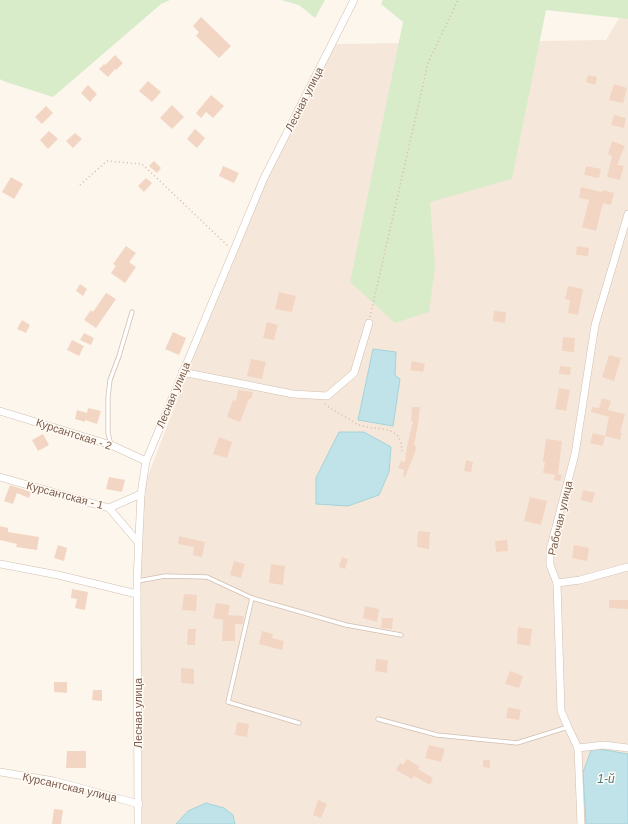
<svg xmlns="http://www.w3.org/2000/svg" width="628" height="824" font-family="Arial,sans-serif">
	<rect width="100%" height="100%" fill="#fdf6ec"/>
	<!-- residential -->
	<path fill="#f5e8da" d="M628 3V824H140L141 494 234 251 288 130 332 44 606 40Z"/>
	<!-- green -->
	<g fill="#d8ecc9">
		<path d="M0 0H170L161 4 53 97 3 81 0 79Z"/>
		<path d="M281 0H325L315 18 299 5Z"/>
		<path d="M383 0H628V19L546 10 512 179 430 202 435 266 429 312 395 323 350 282 403 22 381 4Z"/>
	</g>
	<!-- water -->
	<g fill="#bfe3e8" stroke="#a5d3da">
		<path d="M373 349 396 352 395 375 400 379 393 426 358 420Z"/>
		<path d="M339 432H364L391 447 389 472 379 495 348 506 316 504V478Z"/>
		<path d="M592 748 628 754V824H586L583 772Z"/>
		<path d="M206 803 224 808 233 815 235 824H176L188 811Z"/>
	</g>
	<!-- building -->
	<g fill="#f3d5c3">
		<path d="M201 17 231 46 219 58 196 36 199 32 193 26Z"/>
		<path d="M115 55 123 63 116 70 115 69 108 77 99 69 104 64 105 65Z"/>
		<path d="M588 75 597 77 595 85 586 82Z"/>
		<path d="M148 81 161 92 152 102 139 91Z"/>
		<path d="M614 84 627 88 623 103 609 100Z"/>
		<path d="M88 85 97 94 90 102 81 93Z"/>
		<path d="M211 95 224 106 213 118 206 112 201 118 196 113Z"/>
		<path d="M172 105 184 117 172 129 160 118Z"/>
		<path d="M46 106 53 113 42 124 35 117Z"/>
		<path d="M614 115 626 118 624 128 611 125Z"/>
		<path d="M195 129 205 138 197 148 187 139Z"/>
		<path d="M49 131 58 139 48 149 40 140Z"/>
		<path d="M75 133 82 139 73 148 66 141Z"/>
		<path d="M612 141 625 146 617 165 624 166 620 180 607 177 612 156 608 154Z"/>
		<path d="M154 161 161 168 157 173 149 166Z"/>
		<path d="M223 166 239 173 234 183 219 176Z"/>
		<path d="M586 166 601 169 599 178 584 175Z"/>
		<path d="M11 177 23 184 14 199 2 192Z"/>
		<path d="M146 178 152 183 144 192 138 186Z"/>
		<path d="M581 187 602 192 603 190 614 193 611 205 603 203 596 231 582 227 589 200 579 198Z"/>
		<path d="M126 246 136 253 129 262 136 267 125 283 111 273 116 266 113 264Z"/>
		<path d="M577 246 589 248 588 256 576 255Z"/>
		<path d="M80 284 87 289 83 296 76 291Z"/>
		<path d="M568 286 583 289 578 315 568 313 570 300 565 299Z"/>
		<path d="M279 292 296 296 292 312 275 309Z"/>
		<path d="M106 293 116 299 96 328 84 320 91 310 93 312Z"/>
		<path d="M494 311 506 312 505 323 493 321Z"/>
		<path d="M22 320 30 325 26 333 17 329Z"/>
		<path d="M267 322 278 325 274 340 263 338Z"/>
		<path d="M173 332 186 338 179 355 165 349Z"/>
		<path d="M84 333 94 338 91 345 80 340Z"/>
		<path d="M563 337 575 338 574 352 562 351Z"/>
		<path d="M72 340 84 346 79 356 67 350Z"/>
		<path d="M609 355 621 358 614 381 602 377Z"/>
		<path d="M251 359 266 362 262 379 247 376Z"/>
		<path d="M412 361 425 364 423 372 410 370Z"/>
		<path d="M560 366 571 367 570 375 559 374Z"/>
		<path d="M559 388 570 390 566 411 555 409Z"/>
		<path d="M238 390 253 392 251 399H249L240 422 227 417 233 400 236 401Z"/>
		<path d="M602 398 611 401 608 410 625 414 620 433H622L620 440 605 436 609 417 591 412 592 407 599 408Z"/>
		<path d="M412 407H420L418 425 414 445 416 446 415 452 405 477H403L404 470 398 468 401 461 405 462 407 447 413 421H411Z"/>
		<path d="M88 408 101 411 97 424 85 420V422L75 419 77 410 87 413Z"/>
		<path d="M593 433 605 436 603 446 590 443Z"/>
		<path d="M43 434 49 445 38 451 32 440Z"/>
		<path d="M219 437 232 442 227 458 213 454Z"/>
		<path d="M546 439 562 441 558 474 562 475 560 481 554 480 555 475 543 473 545 462 543 461Z"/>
		<path d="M466 460 473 462 471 472 464 471Z"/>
		<path d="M109 477 125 480 122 492 106 489Z"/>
		<path d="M10 485 31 492 29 498 17 493 13 504 4 501Z"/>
		<path d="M583 490 595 493 592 503 581 500Z"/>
		<path d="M530 497 547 501 541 525 524 521Z"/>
		<path d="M0 526 8 528V532L39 537 37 550 16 547 17 544 0 540Z"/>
		<path d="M418 531 430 532 429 549 417 547Z"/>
		<path d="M179 536 205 542 202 557 193 555 194 547 178 544Z"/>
		<path d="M507 540 508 551 496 552 495 541Z"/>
		<path d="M58 545 67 548 64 561 54 558Z"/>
		<path d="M574 545 589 548 587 561 572 558Z"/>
		<path d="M342 557 348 559 345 569 339 567Z"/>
		<path d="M234 561 245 564 241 578 230 575Z"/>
		<path d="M271 564 285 566 283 585 269 583Z"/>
		<path d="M72 589 88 592 85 610 75 608 77 599 71 598Z"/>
		<path d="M184 594 197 595 196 611 182 610Z"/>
		<path d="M609 600H628V609L609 608Z"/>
		<path d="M216 603 230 605 228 615 244 616 243 624H235V641H222L223 620 213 618Z"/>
		<path d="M365 606 379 609 377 622 363 618Z"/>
		<path d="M382 618H393L392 629 381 628Z"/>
		<path d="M518 627 532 629 530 646 517 644Z"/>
		<path d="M188 629H196L195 645H187Z"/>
		<path d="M262 631 273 634 272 638 284 641 282 650 259 644Z"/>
		<path d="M376 659 388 660 387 673 375 671Z"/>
		<path d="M181 668 194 669V684L181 683Z"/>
		<path d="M510 671 523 676 519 688 505 684Z"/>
		<path d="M54 682H67V693L54 692Z"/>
		<path d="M93 690H102V701L92 700Z"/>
		<path d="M508 707 521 710 519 720 506 718Z"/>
		<path d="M237 722 249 724 247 737 235 735Z"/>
		<path d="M429 745 445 749 441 762 425 758Z"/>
		<path d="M67 751H86V768H66Z"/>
		<path d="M407 759 420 767 418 769 433 778 430 785 414 776 412 779 396 770 400 763 403 765Z"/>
		<path d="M483 760H490V768L483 767Z"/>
		<path d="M318 800 327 804 321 818 313 815Z"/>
		<path d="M54 809 63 810 61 824H52Z"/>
	</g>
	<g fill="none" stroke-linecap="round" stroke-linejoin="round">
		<defs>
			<g id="service">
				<path d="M111 445 108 433V397L110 380 119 356 132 312"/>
				<path d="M138 581 165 576 207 577 252 598 346 625 401 635"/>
				<path d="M252 598 228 702 299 723"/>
				<path d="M378 719 437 735 517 743 568 727"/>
			</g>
			<g id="minor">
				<path d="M182 372 293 394 327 396 354 373 369 323"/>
				<path d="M0 411 111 445 146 461"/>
				<path d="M0 477 109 508 138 542"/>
				<path d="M109 508 141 494"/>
				<path d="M0 564 58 575 137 594"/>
				<path d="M557 583 580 580 628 567"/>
				<path d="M578 748 604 745 628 748"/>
				<path d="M0 772 54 781 139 804"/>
				<path d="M138 824 137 581 141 494 146 461 264 178 354 0"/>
				<path d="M581 824 578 748 568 727 561 711 557 583 550 565V550L575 454 595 325 628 214"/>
			</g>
		</defs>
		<!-- service casing -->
		<use href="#service" stroke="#d1beb0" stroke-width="5"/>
		<!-- minor casing -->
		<use href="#minor" stroke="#d1beb0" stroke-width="8"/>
		<!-- path -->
		<g stroke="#d9b8a5" stroke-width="1.5" stroke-dasharray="1 3" stroke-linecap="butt">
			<path d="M80 185 107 161 142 164 228 246"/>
			<path d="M370 317 428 63 458 0"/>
			<path d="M325 404C332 410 340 414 349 419 352 421 356 424 359 425 380 432 402 423 402 453"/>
		</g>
		<!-- service -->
		<use href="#service" stroke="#fff" stroke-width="3.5"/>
		<!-- minor -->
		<use href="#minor" stroke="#fff" stroke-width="7"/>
	</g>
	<g text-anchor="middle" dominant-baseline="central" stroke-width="3" stroke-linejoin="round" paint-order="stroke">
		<!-- street labels -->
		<g font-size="11" fill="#7a5c4d" stroke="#fffaf3">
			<text transform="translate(304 99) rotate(-63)">Лесная улица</text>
			<text transform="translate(173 395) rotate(-67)">Лесная улица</text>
			<text transform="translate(74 434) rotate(18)">Курсантская - 2</text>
			<text transform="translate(65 495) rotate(15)">Курсантская - 1</text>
			<text transform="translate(560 518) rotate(-77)">Рабочая улица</text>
			<text transform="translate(138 713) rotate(-90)">Лесная улица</text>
			<text transform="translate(70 787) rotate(13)">Курсантская улица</text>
		</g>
		<!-- water labels -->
		<g font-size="12" font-style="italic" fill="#437c86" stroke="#fffaf3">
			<text x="606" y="779">1-й</text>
		</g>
	</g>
</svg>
